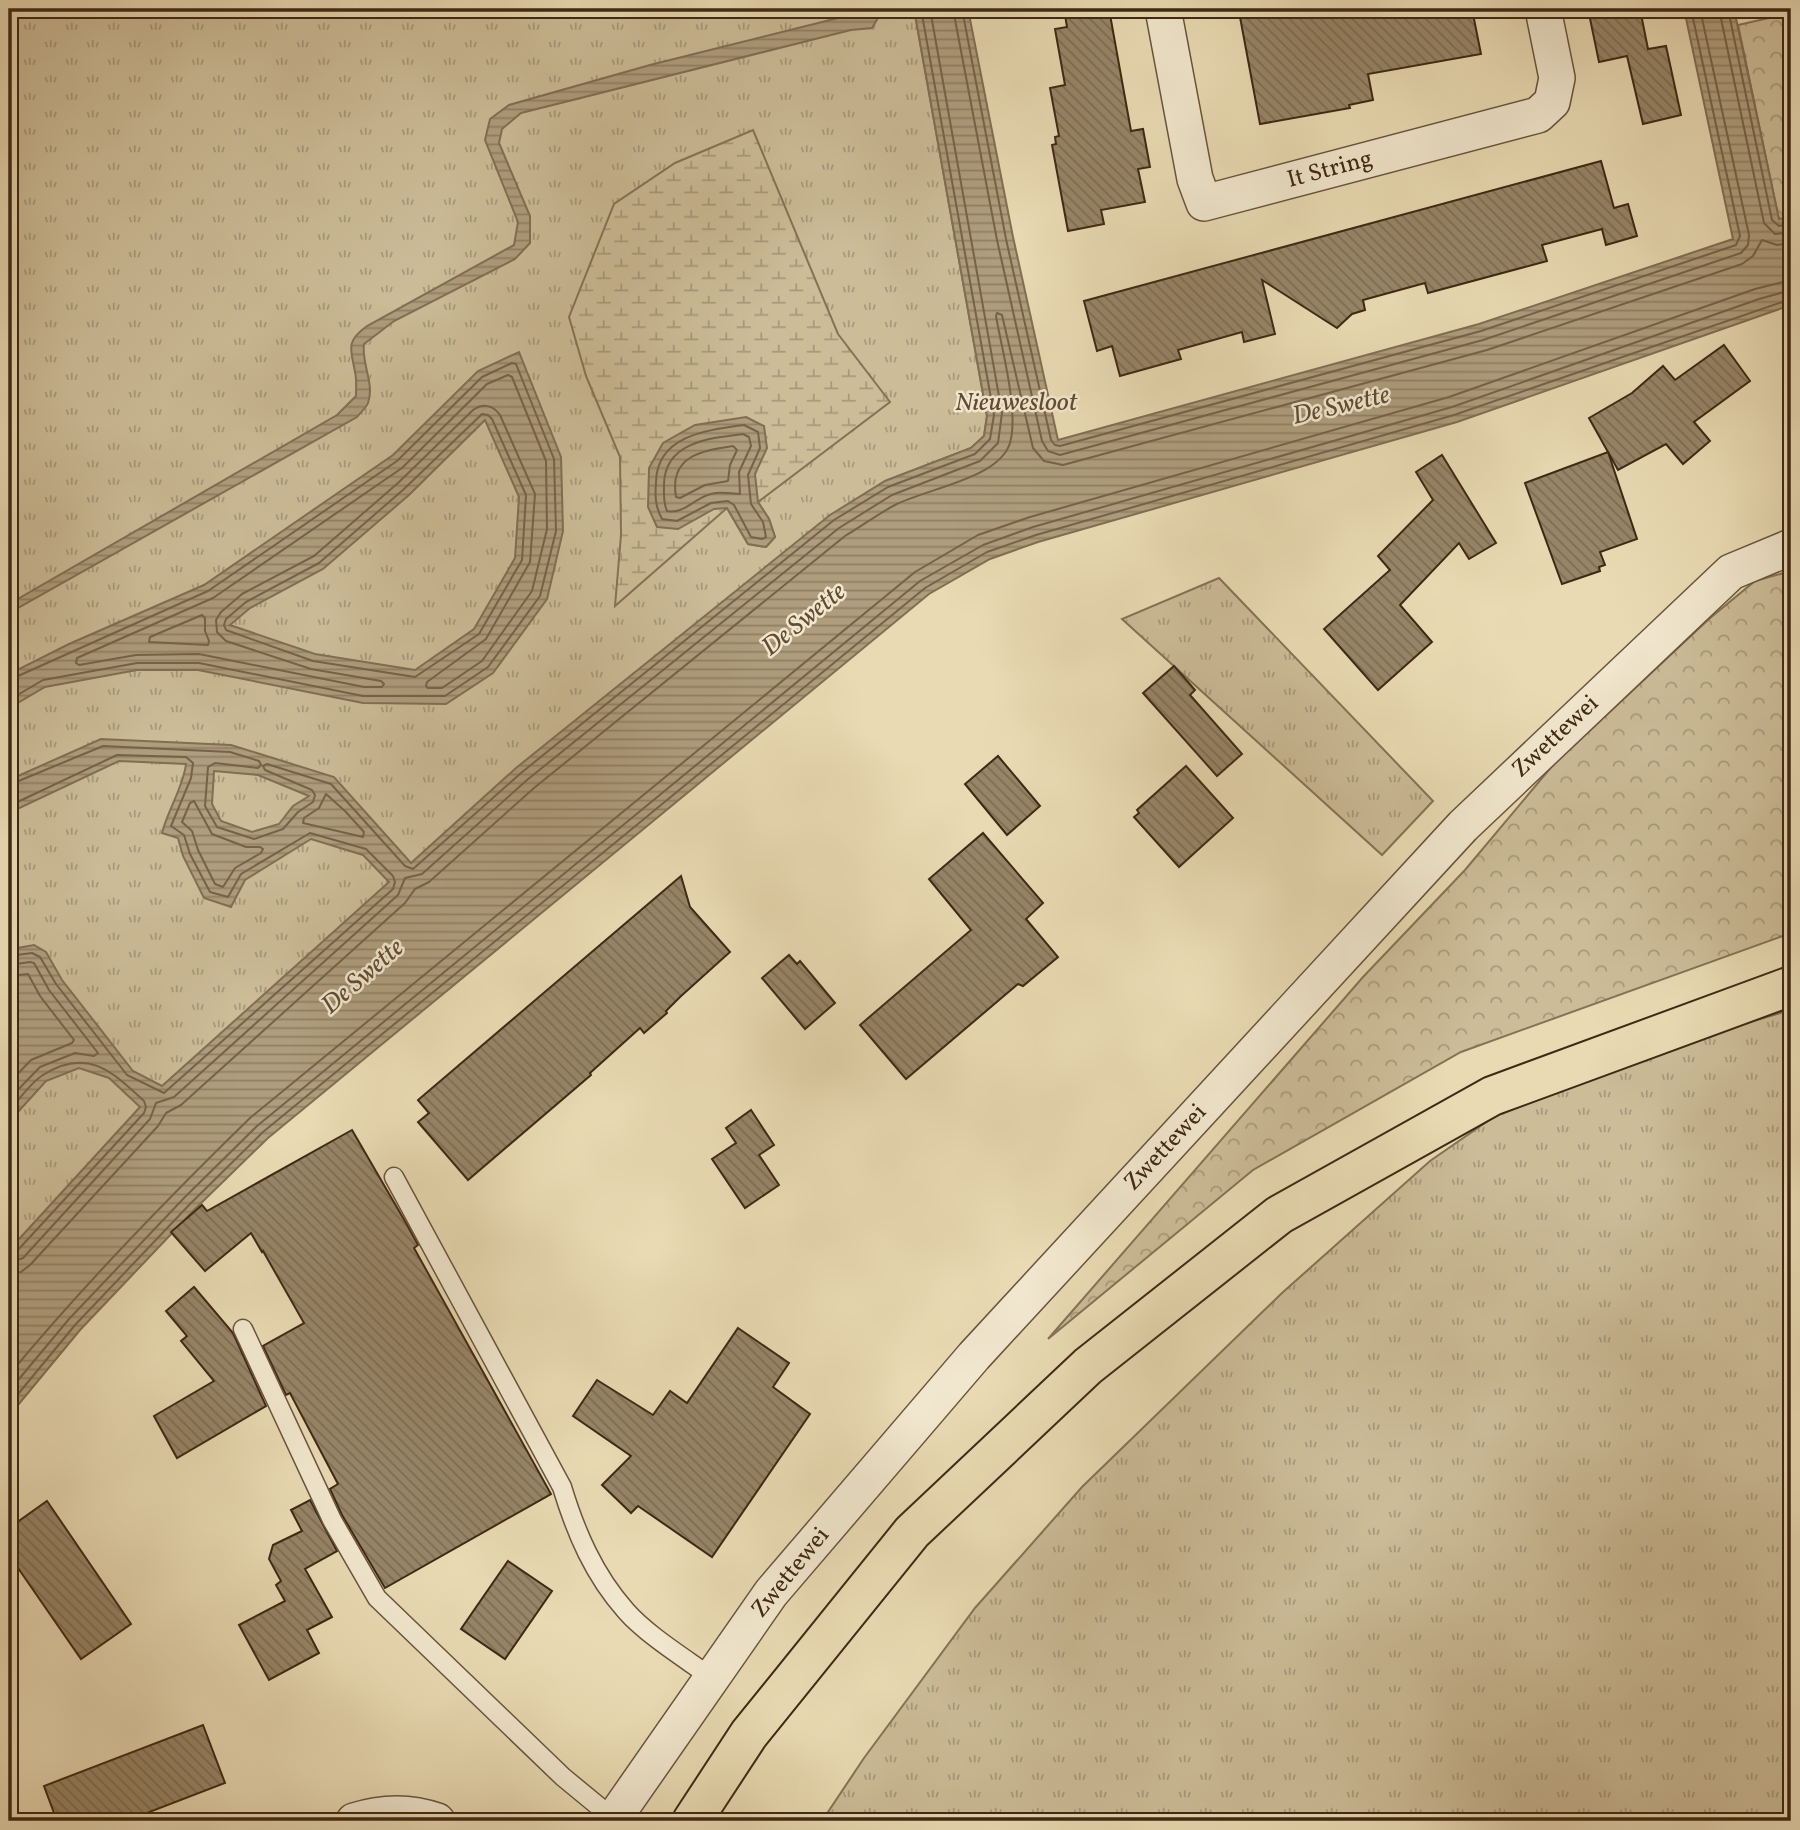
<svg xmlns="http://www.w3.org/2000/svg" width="1800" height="1830" font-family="Vollkorn,serif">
	<defs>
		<pattern id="grass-tufts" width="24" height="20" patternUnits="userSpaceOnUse" patternTransform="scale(1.75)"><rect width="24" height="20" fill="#ccbc98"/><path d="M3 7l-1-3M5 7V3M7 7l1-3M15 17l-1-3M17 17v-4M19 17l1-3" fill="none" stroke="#a7997b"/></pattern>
		<pattern id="forest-crowns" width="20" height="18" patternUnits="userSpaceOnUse" patternTransform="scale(1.75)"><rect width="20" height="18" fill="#ccbc98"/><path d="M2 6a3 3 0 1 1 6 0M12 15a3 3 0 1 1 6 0" fill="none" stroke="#a7997b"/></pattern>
		<pattern id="wetland-marsh" width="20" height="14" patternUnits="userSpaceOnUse" patternTransform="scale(1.75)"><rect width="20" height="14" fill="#ccbc98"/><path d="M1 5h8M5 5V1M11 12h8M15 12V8" fill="none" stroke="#a7997b"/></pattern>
		<pattern id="water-rules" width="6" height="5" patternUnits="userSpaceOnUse" patternTransform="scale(1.75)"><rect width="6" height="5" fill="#af9d7d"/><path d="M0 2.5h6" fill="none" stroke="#908065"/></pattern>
		<pattern id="building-back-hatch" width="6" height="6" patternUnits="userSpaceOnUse" patternTransform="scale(1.75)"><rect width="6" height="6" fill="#978567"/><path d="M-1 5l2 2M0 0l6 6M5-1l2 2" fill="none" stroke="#7d6d54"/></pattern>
	</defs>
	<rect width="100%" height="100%" fill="#e9dab3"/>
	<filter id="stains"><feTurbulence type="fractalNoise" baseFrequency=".00286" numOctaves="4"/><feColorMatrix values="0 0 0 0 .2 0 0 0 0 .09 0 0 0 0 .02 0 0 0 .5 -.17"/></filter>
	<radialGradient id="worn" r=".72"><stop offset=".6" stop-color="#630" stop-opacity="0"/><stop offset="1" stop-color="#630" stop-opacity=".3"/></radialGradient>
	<!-- grass -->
	<g fill="url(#grass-tufts)" stroke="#867256" stroke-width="2">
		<path d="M9 9H914L987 416 984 436 971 448 885 481 9 1250Z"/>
		<path d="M1219 578 1433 801 1382 855 1122 619Z"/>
		<path d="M1791 1010V1821H822L864 1758 975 1608 1082 1487 1282 1293 1430 1161 1498 1114 1743 1024Z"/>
	</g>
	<!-- forest -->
	<g fill="url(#forest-crowns)" stroke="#867256" stroke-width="2">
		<path d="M1791 13V216L1779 220 1738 25Z"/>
		<path d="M1791 571V933L1461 1052 1253 1170 1048 1339 1363 977 1465 870 1553 765 1709 619 1755 581Z"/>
	</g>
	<!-- wetland -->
	<path fill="url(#wetland-marsh)" stroke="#867256" stroke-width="2" d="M753 130 838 334 890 402 758 502 769 519 775 537 766 547 748 544 727 508 615 606 621 535 620 457 586 376 569 317 614 204 675 163Z"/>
	<!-- water -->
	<g fill="url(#water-rules)" stroke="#826e53" stroke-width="2" fill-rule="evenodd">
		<path d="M853 9H878L879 16 872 28 851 30 521 113 502 129 499 143 530 216V243L515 259 394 321 364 344C361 363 375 384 368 403 366 408 360 413 357 417L9 613V604L337 415 356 396C356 388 357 380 355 372 351 349 345 342 367 326L514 245 518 222 485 140 490 119 509 105 650 65 846 16Z"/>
		<path d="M914 9H968L1013 237 1058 440 1479 324 1733 239 1684 9H1734L1779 219 1791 216V305L1457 422 1038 542 990 559 929 594 268 1138 195 1209 80 1330 9 1416V1250L140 1107 109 1078 79 1068 46 1081 9 1122V954L12 949 34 945 46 952 62 980 133 1071 162 1086 389 882 363 855 311 839 245 880 231 907 204 898 183 856 178 838 162 833C168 809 183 788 186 764L119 761 9 813V780L101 739 231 745 334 777 411 863 516 768 830 515 885 481 971 448 984 436 987 416ZM214 771 258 775 309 796 293 806 279 824 252 832 221 821 212 804Z"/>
		<path d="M519 352 561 457 563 531 547 599 493 673 446 704 363 703 198 670H137L45 687 9 708V674L69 644 204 585 393 455 478 371ZM485 420 519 497 515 558 474 629 415 670 315 654 230 625 250 608 323 569 409 495Z"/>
		<path d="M746 417 764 426 767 448 755 474 758 502 769 519 775 537 766 547 748 544 727 508 714 509 678 529 657 527 648 507 649 468 663 443 695 425Z"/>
	</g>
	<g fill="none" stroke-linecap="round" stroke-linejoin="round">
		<!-- shore -->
		<g stroke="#776248" stroke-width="2">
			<path d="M953 9 997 240 1042 441 1048 451 1060 455 1483 340 1741 253 1748 245 1749 235 1700 9"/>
			<path d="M962 9 1006 239 1051 440 1055 445 1060 446 1481 331 1736 245 1740 236 1691 9"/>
			<path d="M1719 9 1764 223 1775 234 1791 232"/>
			<path d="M1728 9 1772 220 1779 226 1791 223"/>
			<path d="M508 375 512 377 546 461 547 529 532 591 482 661 442 688H428L426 686 427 682 486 639 530 562 535 494 500 415C493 405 483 403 473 410L398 483 314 556 242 594 221 612 216 620 217 632 226 641 311 669 381 681 384 684 382 687H364L199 654 136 655 79 665 76 663 77 658 213 598 402 468 487 384Z"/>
			<path d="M482 414 488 415 492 419 526 495 522 560 479 634 415 677 313 661 226 630 224 625 226 619 246 602 319 563 404 489Z"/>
			<path d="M744 425 758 432 760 448 748 475 751 504 763 522 766 537 762 539 751 537 734 505 728 501 711 503 677 521 662 519C655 506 655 496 656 482 657 435 708 430 744 425Z"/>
			<path d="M743 434 749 437 751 446 739 472 740 494C731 494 721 491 711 494 696 497 683 515 667 511 663 502 664 494 664 484 665 442 710 438 743 434Z"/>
			<path d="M733 446 737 450 730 465 728 481 705 485 680 498 676 497C669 456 701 451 733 446Z"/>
			<path d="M202 615 205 618V631L209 641 208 645 149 642 150 637Z"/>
			<path d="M9 680 208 591 397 461 482 377 512 363 516 364 554 459 556 531 540 596 488 667 445 696H363L199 663H137L43 680 9 700"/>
			<path d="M9 785 103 746 230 752 259 761 261 765 258 768 215 763 208 767 205 806 217 827 254 839 283 829 298 812 313 802 315 795 312 790 265 770 263 766 267 764 331 784 405 866 413 869 521 773 834 520 888 487 975 454 990 439 994 415 921 9"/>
			<path d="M326 794 345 811 364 832 363 837 303 823 304 818 319 808Z"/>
			<path d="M194 801 212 834 246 847H260L263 849 261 853 235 868 223 887 215 884 198 850 192 831 182 822 190 803Z"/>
			<path d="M9 806 117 755 186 757 193 763 191 778 171 826 184 835 190 854 210 892 228 897 241 874 310 833 366 849 393 876 395 882 393 889 164 1093 127 1075 56 984 40 957 32 953 9 956"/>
			<path d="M9 965 30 962 34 963 49 990 98 1053 94 1056 75 1053 40 1067 9 1099"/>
			<path d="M9 976 28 974 40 996 74 1040 72 1043 31 1060 9 1083"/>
			<path d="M9 1111C19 1100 30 1083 43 1075 87 1047 112 1071 144 1101L146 1107 144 1113 17 1251 9 1254"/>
			<path d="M9 1263 23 1258 150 1119 156 1103 174 1097 398 895 405 878 422 874 527 780 839 528 892 495 980 461 998 443 1002 413 930 9"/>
			<path d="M9 1273 21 1272 30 1265 158 1126 166 1113 181 1105 405 903 415 889 429 882 534 788 845 536C862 526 878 514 895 505 925 489 999 479 1010 443 1019 410 1002 351 996 316L997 313 1002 315 1033 448 1044 461 1063 465 1487 350 1742 264 1753 256 1762 240 1777 245 1791 243"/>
			<path d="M9 1375C84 1284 166 1200 250 1118L915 572 978 535 1030 517 1449 397 1755 289 1791 280"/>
			<path d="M9 1391 69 1319 184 1198 257 1126 920 581 983 545 1033 527 1452 407 1759 299 1791 290"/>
			<path d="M9 1405 75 1325 190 1204 263 1132 925 588 987 552 1036 535 1454 415 1791 299"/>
		</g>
	</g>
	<!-- building -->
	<g fill="url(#building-back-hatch)" stroke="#3f2814" stroke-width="2">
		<path d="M1064 9H1109L1131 131 1143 129 1150 167 1138 169 1145 202 1101 210 1104 224 1068 231 1052 145 1056 144 1055 137 1059 136 1050 88 1065 85 1055 29 1067 27Z"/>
		<path d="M1287 9H1411L1413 18 1472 9 1481 54 1368 74 1373 100 1349 105 1350 108 1260 124 1240 17Z"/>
		<path d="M1588 9H1640L1648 49 1666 46 1681 115 1643 124 1627 56 1599 62Z"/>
		<path d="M1601 161 1614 208 1628 204 1637 236 1606 245 1602 229 1542 245 1547 261 1428 293 1425 283 1363 300 1365 310 1352 314 1337 328 1262 280 1275 334 1244 342 1242 332 1178 350 1181 359 1120 376 1112 346 1097 351 1084 301Z"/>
		<path d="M1724 345 1750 381 1694 422 1710 441 1683 464 1666 444 1618 470 1589 418 1632 393 1663 366 1675 380Z"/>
		<path d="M1608 452 1637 539 1600 552 1605 565 1599 567 1600 571 1562 584 1525 483Z"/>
		<path d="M1442 455 1496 543 1469 559 1459 543 1400 605 1432 642 1378 690 1324 629 1390 570 1378 556 1433 500 1416 472Z"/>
		<path d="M1174 666 1195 690 1190 695 1242 754 1217 776 1143 693Z"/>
		<path d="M998 756 1040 806 1007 835 965 784Z"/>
		<path d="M1186 766 1233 818 1179 867 1134 817 1139 813 1137 810Z"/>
		<path d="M983 833 1043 903 1026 919 1058 957 1023 986 1018 984 906 1079 860 1025 971 930 929 879Z"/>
		<path d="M681 876 690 907 730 952 680 997 666 1011 667 1013 644 1033 640 1028 590 1073 591 1075 468 1180 418 1122 429 1113 418 1100Z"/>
		<path d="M789 955 797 964 800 961 835 1003 805 1029 762 978Z"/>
		<path d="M751 1110 774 1145 759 1155 779 1185 745 1208 712 1159 736 1143 726 1128Z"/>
		<path d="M352 1130 406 1223 418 1245 414 1248 551 1494 385 1588 342 1515 330 1489 338 1484 290 1393 286 1395 263 1346 304 1323 263 1251 262 1252 251 1233 205 1271 171 1232 202 1205 207 1211Z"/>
		<path d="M194 1287 233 1333 266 1406 177 1458 154 1416 214 1381 181 1341 187 1336 166 1311Z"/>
		<path d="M738 1328 789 1363 773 1387 810 1414 712 1557 638 1506 631 1513 602 1485 631 1456 573 1416 597 1380 653 1415 670 1391 687 1403Z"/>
		<path d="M310 1500 337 1551 305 1569 332 1617 307 1630 319 1653 269 1680 239 1625 285 1601 276 1585 281 1581 269 1559 273 1545 302 1531 291 1510Z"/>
		<path d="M47 1501 131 1624 81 1659 9 1555V1528Z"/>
		<path d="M508 1561 552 1591 505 1659 461 1629Z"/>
		<path d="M203 1725 225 1783 126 1821H57L44 1786Z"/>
	</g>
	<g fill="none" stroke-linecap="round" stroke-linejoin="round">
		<defs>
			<g id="service">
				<path d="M394 1177 562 1487C576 1533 594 1575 626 1611 647 1635 686 1659 712 1678"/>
				<path d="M243 1329 332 1520 377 1598 563 1777 614 1819"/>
			</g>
			<g id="minor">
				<path d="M1163 9 1195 179 1204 203 1538 115 1552 102 1557 78 1543 9"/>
				<path d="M354 1821C382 1812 409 1811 437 1821"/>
				<path d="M612 1821 771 1593 974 1356 1463 826 1731 572 1791 547"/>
			</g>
			<path id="primary" d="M692 1821 749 1734 912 1532 1088 1366 1279 1215 1492 1096 1791 986"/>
		</defs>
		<!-- service casing -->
		<use href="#service" stroke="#6a543c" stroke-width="21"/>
		<!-- minor casing -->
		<use href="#minor" stroke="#6a543c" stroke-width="38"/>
		<!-- primary casing -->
		<use href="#primary" stroke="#3f2814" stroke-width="42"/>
		<!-- service -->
		<use href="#service" stroke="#f1e7ce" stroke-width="18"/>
		<!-- minor -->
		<use href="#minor" stroke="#f1e7ce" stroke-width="35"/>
		<!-- primary -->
		<use href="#primary" stroke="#e9dab3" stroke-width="38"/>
	</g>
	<g text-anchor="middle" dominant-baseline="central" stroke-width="5" stroke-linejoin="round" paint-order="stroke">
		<!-- street labels -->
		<g font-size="24" fill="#3f2814" stroke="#f1e7ce">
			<text transform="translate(1330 170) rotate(-15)">It String</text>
			<text transform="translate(1556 737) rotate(-43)">Zwettewei</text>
			<text transform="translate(1166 1148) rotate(-47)">Zwettewei</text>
			<text transform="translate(791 1573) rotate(-51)">Zwettewei</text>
		</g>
		<!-- water labels -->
		<g font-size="26" font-style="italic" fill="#614b34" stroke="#f1e7ce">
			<text x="1016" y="403">Nieuwesloot</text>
			<text transform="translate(1341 406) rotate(-13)">De Swette</text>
			<text transform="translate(804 620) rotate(-39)">De Swette</text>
			<text transform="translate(363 977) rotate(-41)">De Swette</text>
		</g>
	</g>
	<!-- margin -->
	<rect width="1800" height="1830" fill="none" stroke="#e9dab3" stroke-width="35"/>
	<rect x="10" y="10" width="1779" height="1809" fill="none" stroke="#3f2814" stroke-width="3.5"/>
	<rect x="18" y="18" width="1765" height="1795" fill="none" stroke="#3f2814" stroke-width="2"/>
	<rect width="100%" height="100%" filter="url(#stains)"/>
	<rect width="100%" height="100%" fill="url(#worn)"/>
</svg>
